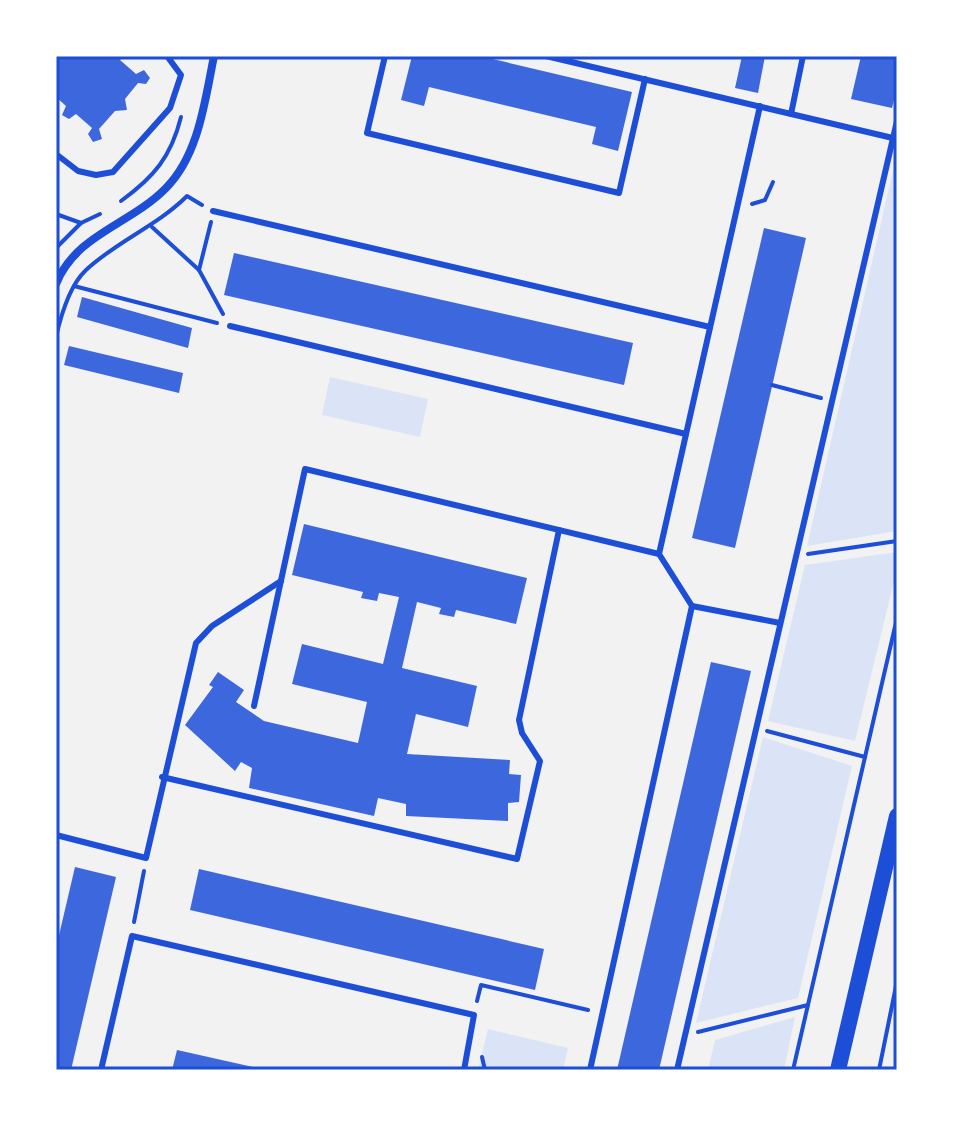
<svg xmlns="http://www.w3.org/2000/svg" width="953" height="1126" font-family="Rubik,sans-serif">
	<rect width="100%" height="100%" fill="#f2f2f2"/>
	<!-- green -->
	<g fill="#dbe4f7">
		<path d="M896 157 897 531 807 546Z"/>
		<path d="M330 377 428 399 420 437 322 415Z"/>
		<path d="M897 552V569L855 741 768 721 805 565Z"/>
		<path d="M763 737 852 766 798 998 696 1023Z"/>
		<path d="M795 1017 784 1070H708L715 1040Z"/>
		<path d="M488 1029 568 1048 563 1070H478Z"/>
	</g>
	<!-- building -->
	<g fill="#3d67dc">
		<path d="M57 56H124L120 60 136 74 144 70 150 78 146 84 138 83 125 99 127 110 115 111 99 129 102 139 93 142 88 134 92 128 76 114 69 119 62 115 66 106 56 97Z"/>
		<path d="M412 56H480L632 92 618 151 592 144 596 127 429 87 424 106 401 100Z"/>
		<path d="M742 56H765L758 93 735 88Z"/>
		<path d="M861 56H897V88L892 108 851 99Z"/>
		<path d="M764 228 806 238 735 548 692 538Z"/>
		<path d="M234 253 633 343 624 385 224 295Z"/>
		<path d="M82 297 192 328 188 348 77 317Z"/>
		<path d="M69 346 183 373 179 393 64 365Z"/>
		<path d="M304 524 527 578 516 624 456 610 454 617 439 614 441 608 417 602 402 668 477 686 468 727 416 714 407 754 510 760 509 774 521 775 519 802 508 803V821L406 816V804L378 798 374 816 249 788 252 768 241 762 235 771 185 725 213 687 209 685 218 672 244 690 236 702 264 721 358 743 367 702 292 684 302 644 383 664 399 597 379 593 377 601 361 598 363 592 292 575Z"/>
		<path d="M711 662 751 671 659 1070H617Z"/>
		<path d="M75 867 116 877 71 1070H56V948Z"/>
		<path d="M199 869 544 949 535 990 190 910Z"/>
		<path d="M177 1050 253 1067V1070H172Z"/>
	</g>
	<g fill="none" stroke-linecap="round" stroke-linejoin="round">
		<!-- path -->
		<g stroke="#1d4ed8" stroke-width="4">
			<path d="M121 201C154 177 171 157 181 117"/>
			<path d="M752 204 765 200 773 182"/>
			<path d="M56 214 81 223"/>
			<path d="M211 222 199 270 223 314"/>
			<path d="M152 227 199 270"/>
			<path d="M56 248 81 223 100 214"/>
			<path d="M74 286 217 323"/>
			<path d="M56 337C61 315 70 285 86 270 117 241 157 226 187 196L202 205"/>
			<path d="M772 385 821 398"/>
			<path d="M808 554 897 541"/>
			<path d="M767 731 865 757"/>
			<path d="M134 922 144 871"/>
			<path d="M477 1001 481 985 588 1010"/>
			<path d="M698 1032 808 1005"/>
			<path d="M482 1057 485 1070"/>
			<path d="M793 1070 897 618"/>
			<path d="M879 1070 897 981"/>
		</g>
		<!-- service -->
		<g stroke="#1d4ed8" stroke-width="6">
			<path d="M385 56 367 133 619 193 645 79"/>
			<path d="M546 56 897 139"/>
			<path d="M791 114 803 56"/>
			<path d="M56 154 78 171 96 175 113 172 170 108 181 75 167 56"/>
			<path d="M213 211 710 327"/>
			<path d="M230 326 686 434"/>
			<path d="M692 606 780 623"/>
			<path d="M254 706 305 469 659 554"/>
			<path d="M162 777 517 859 540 761 522 733 519 720 559 530"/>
			<path d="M56 835 146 858 196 643 212 626 281 581"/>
			<path d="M101 1070 132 936 474 1015 464 1070"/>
			<path d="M590 1070 692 606 659 554 760 106"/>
			<path d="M677 1070 897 121"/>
		</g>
		<!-- minor -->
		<path stroke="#1d4ed8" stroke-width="8" d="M56 284C76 234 130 225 166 188 199 155 205 100 214 56"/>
		<!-- secondary -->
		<path stroke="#1d4ed8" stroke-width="16" d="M838 1070 897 816"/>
	</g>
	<!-- border -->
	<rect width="953" height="1126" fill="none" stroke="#ffffff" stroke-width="116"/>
	<rect x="58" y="58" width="837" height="1010" fill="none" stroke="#1d4ed8" stroke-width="3"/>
</svg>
